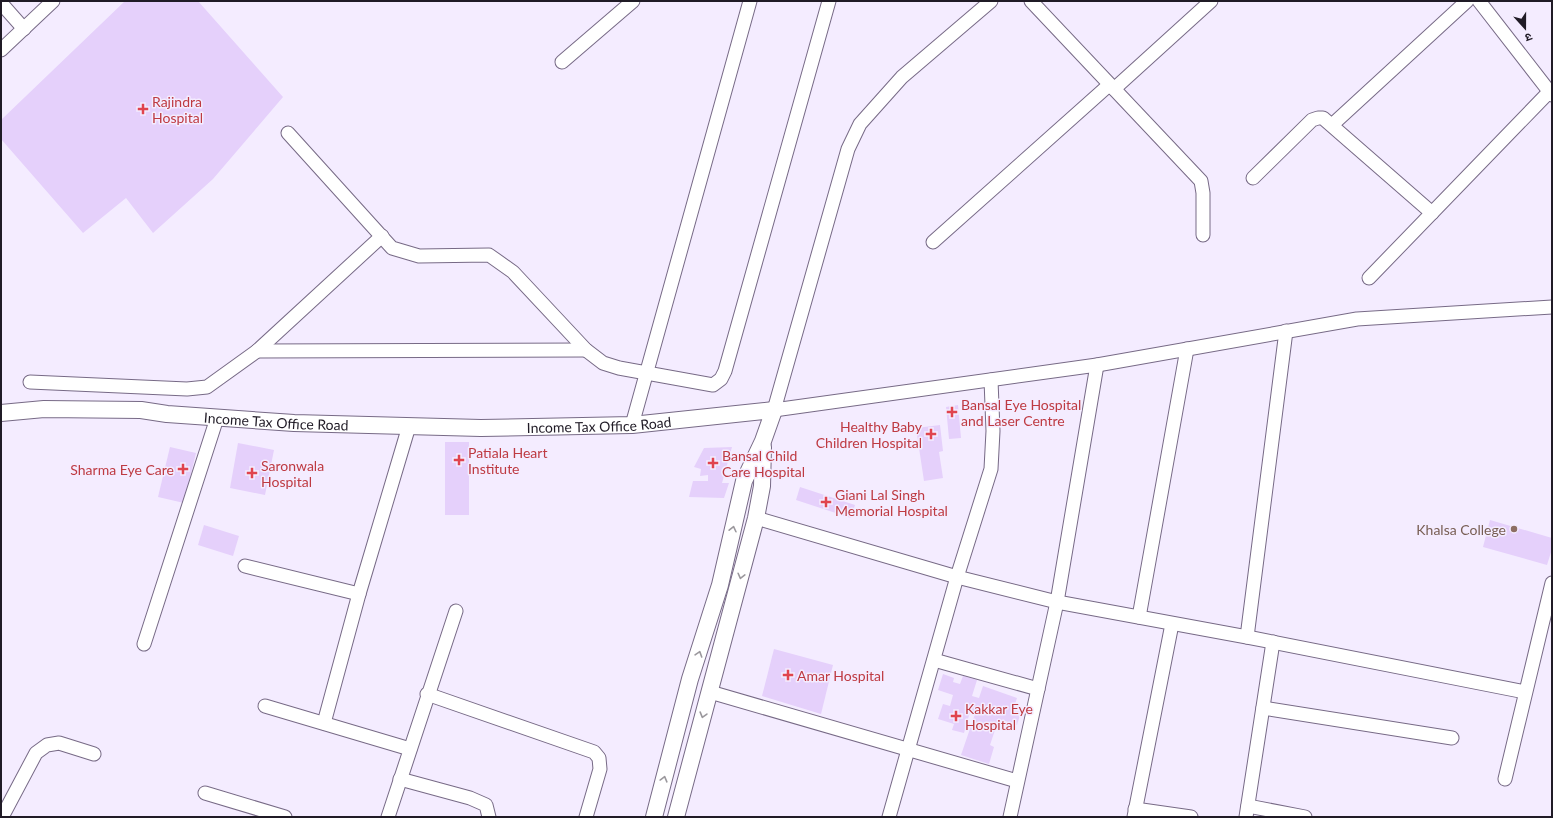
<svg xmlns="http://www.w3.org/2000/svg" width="1553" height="818" font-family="Lato,'Noto Sans Devanagari',sans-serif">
	<rect width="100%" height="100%" fill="#f4ecff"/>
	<!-- building -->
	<g fill="#e5d0fb">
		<path d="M125 1H198L283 97 213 179 153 233 126 198 83 233 1 139V120Z"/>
		<path d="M958 405 961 438 949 439 946 407Z"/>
		<path d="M940 425 943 451 939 452 943 478 924 481 916 428Z"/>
		<rect x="445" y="442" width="24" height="73"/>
		<path d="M238 443 274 450 265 495 230 488Z"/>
		<path d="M170 447 196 453 184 503 158 497Z"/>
		<path d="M732 447 722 483H729L724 498 689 497 693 481H708V475L700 476 701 469 694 467 704 448Z"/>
		<path d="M800 487 855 505 851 518 796 500Z"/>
		<path d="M1490 520 1552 538V549L1547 565 1483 547Z"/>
		<path d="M204 525 239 536 233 556 198 545Z"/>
		<path d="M774 649 833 665 821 714 762 696Z"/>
		<path d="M943 674 954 678 953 682 960 684 963 676 977 680 972 696 979 698 983 686 1017 698 1013 710 1021 712 1017 725 1005 721 1002 729 996 727 990 745 994 747 989 764 961 755 975 714 970 712 964 733 952 730 954 724 938 719 943 704 950 706 953 695 938 690Z"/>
	</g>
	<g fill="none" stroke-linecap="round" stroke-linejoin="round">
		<defs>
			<g id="minor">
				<path d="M991 1 902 77 860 124 848 149 774 410 1097 365 1357 319 1552 307"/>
				<path d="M1031 1 1201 181 1203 193V235"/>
				<path d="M1479 1 1552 95"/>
				<path d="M1 3 24 29"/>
				<path d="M1 50 53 1"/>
				<path d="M562 62 633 1"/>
				<path d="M1114 89 1211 1"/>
				<path d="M1332 125 1467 1"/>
				<path d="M288 133 392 248 419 256 489 255 513 272 586 350 603 363 619 368 713 385 721 379 725 371 829 1"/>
				<path d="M1253 178 1312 120 1318 118H1323L1432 213"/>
				<path d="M933 242 1109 85"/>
				<path d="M1369 278 1549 92"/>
				<path d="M257 351 586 350"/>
				<path d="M30 382 187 389 207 387 257 351 382 236"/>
				<path d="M632 425 750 1"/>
				<path d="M756 518 957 577 1057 602 1247 637 1525 692"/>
				<path d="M245 566 359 594 324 723"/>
				<path d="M359 594 409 426"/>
				<path d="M1139 617 1187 349"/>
				<path d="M1247 637 1286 331"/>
				<path d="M144 644 217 418"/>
				<path d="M934 660 1038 689"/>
				<path d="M710 692 1017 781"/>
				<path d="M427 694 594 752 599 758 600 769 586 817"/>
				<path d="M265 706 410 749"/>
				<path d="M1263 708 1452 738"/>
				<path d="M400 779 470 798 486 805 489 817"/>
				<path d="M1505 779 1552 583"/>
				<path d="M205 793 285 817"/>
				<path d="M1248 806 1305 817"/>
				<path d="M1135 809 1191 817"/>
				<path d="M2 817 36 753 47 745 59 743 94 754"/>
				<path d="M388 817 456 611"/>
				<path d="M889 817 957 577 991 469 993 431 991 380"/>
				<path d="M1010 817 1057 602 1097 365"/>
				<path d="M1134 817 1172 624"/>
				<path d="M1246 817 1273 642"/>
			</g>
			<g id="major">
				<path id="s1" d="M1 413 44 409 141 410 167 414 294 423 481 428 632 425 774 410 763 441 744 481 720 585 690 679 654 817"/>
				<path d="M676 817 756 518 762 486 763 447"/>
			</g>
		</defs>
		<!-- minor casing -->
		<use href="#minor" stroke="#776a86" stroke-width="15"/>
		<!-- major casing -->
		<use href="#major" stroke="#776a86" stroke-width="18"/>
		<!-- minor -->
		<use href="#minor" stroke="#fff" stroke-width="13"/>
		<!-- major -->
		<use href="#major" stroke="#fff" stroke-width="16"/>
	</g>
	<!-- one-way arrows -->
	<defs><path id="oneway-chevron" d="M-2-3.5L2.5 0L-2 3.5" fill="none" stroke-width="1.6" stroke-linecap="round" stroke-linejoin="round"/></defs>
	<g stroke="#9b989d">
		<use href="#oneway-chevron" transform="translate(733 529) rotate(-77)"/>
		<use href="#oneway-chevron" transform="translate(741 576) rotate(104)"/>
		<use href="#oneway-chevron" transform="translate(699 654) rotate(-72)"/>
		<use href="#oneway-chevron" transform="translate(703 715) rotate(106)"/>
		<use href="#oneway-chevron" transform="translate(664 779) rotate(-75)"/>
	</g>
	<!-- markers -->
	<g fill="#e0444e" stroke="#f4ecff" stroke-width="1.5">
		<path d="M141 103h4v4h4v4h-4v4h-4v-4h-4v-4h4z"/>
		<path d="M950 406h4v4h4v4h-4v4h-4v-4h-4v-4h4z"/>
		<path d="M929 428h4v4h4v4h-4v4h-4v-4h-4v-4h4z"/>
		<path d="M457 454h4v4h4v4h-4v4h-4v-4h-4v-4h4z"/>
		<path d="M711 457h4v4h4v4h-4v4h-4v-4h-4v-4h4z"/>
		<path d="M181 463h4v4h4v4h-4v4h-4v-4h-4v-4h4z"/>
		<path d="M250 467h4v4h4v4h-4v4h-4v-4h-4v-4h4z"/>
		<path d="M824 496h4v4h4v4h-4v4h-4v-4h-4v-4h4z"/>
		<path d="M786 669h4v4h4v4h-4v4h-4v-4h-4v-4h4z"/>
		<path d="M954 710h4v4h4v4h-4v4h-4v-4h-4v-4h4z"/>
	</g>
	<circle fill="#8d6e63" stroke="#f4ecff" stroke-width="1.5" cx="1514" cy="529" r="4"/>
	<g text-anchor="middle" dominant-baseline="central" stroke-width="3" stroke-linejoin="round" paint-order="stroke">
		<!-- health labels -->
		<g font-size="14" fill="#be3a42" stroke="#f4ecff" text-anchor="start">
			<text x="152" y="101">Rajindra<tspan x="152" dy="16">Hospital</tspan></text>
			<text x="961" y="404">Bansal Eye Hospital<tspan x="961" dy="16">and Laser Centre</tspan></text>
			<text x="922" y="426" text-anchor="end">Healthy Baby<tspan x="922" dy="16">Children Hospital</tspan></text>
			<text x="468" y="452">Patiala Heart<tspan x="468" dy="16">Institute</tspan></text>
			<text x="722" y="455">Bansal Child<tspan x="722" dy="16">Care Hospital</tspan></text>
			<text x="261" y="465">Saronwala<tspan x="261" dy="16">Hospital</tspan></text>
			<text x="174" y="469" text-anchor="end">Sharma Eye Care</text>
			<text x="835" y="494">Giani Lal Singh<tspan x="835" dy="16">Memorial Hospital</tspan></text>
			<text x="797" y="675">Amar Hospital</text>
			<text x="965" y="708">Kakkar Eye<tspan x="965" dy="16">Hospital</tspan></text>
		</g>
		<!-- street labels -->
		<g font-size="14" fill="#201b26" stroke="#f4ecff">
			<text stroke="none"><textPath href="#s1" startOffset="276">Income Tax Office Road</textPath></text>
			<text stroke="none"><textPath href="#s1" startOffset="599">Income Tax Office Road</textPath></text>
		</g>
		<!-- education labels -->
		<g font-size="14" fill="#785e54" stroke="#f4ecff" text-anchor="end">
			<text x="1506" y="529">Khalsa College</text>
		</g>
	</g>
	<!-- border -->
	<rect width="1553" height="818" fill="none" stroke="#201b26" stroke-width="4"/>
	<!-- north arrow -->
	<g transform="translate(1525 28) rotate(159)" stroke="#f4ecff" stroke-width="3" paint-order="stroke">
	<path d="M0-3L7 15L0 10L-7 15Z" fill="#201b26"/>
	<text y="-6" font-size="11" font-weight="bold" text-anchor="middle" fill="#201b26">उ</text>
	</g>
</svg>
